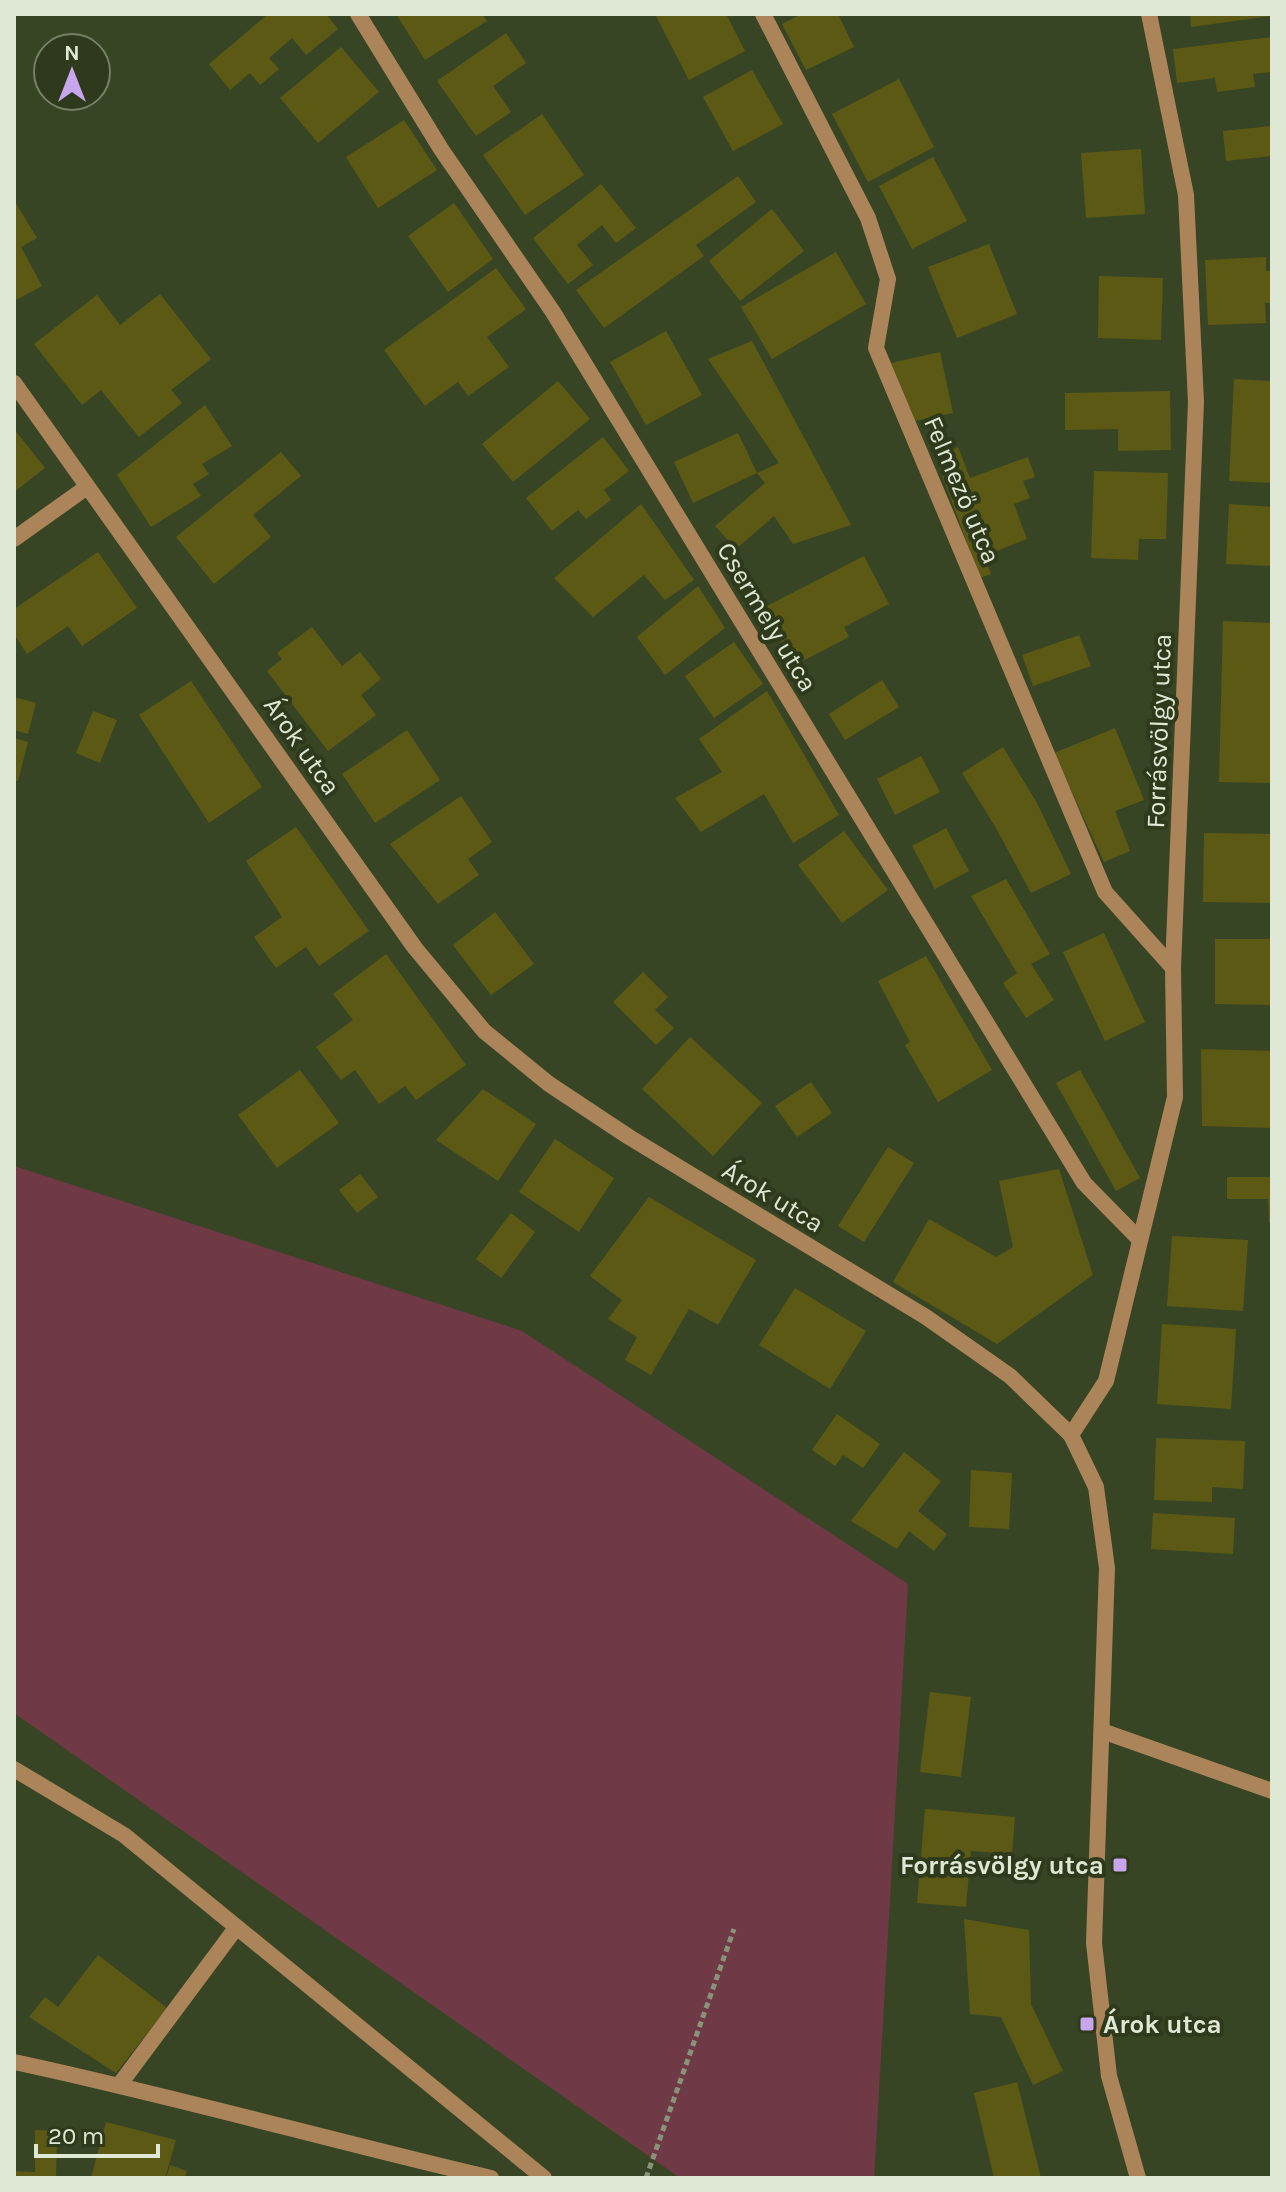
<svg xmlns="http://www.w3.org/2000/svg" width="1286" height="2192" font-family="Karla,sans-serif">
	<rect width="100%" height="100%" fill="#384525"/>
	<!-- green -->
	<path fill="#6f3a46" d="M14 1166 522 1331 908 1584 874 2178H680L14 1713Z"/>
	<!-- building -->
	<g fill="#5c5915">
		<path d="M268 14H326L338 29 306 55 292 38 269 58 279 69 260 85 250 73 230 90 209 64Z"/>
		<path d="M396 14H482L487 21 425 60Z"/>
		<path d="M661 14H726L745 51 689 80 656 16Z"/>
		<path d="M802 14H838L854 47 806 70 782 24Z"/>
		<path d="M1190 14H1271V16L1191 27Z"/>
		<path d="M506 33 526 63 493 86 511 112 476 136 437 81Z"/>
		<path d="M1272 37V72L1253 74 1255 87 1217 92 1215 78 1177 83 1173 49Z"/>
		<path d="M341 47 379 92 318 143 280 98Z"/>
		<path d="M752 70 783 124 733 151 703 97Z"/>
		<path d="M899 79 934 147 868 182 832 114Z"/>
		<path d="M542 114 584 175 525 215 483 155Z"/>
		<path d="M404 120 437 170 378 208 346 157Z"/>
		<path d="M1272 126V156L1226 161 1223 131Z"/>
		<path d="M1141 149 1145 214 1086 218 1081 153Z"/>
		<path d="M933 157 967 221 912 249 879 186Z"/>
		<path d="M738 176 756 202 696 245 704 256 604 328 576 290Z"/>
		<path d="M601 184 636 228 616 243 602 225 577 245 593 265 568 284 533 238Z"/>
		<path d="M14 200 37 238 21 247 42 286 14 301Z"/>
		<path d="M454 203 493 259 448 292 408 236Z"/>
		<path d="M772 209 804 251 740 301 709 261Z"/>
		<path d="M989 244 1017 314 957 338 928 267Z"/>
		<path d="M836 252 866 304 772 359 741 307Z"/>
		<path d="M1266 257V271H1272V303H1265L1266 323 1208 325 1205 260Z"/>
		<path d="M496 268 526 309 487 337 509 367 468 396 458 382 425 406 384 350Z"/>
		<path d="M1099 276 1163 278 1161 340 1098 338Z"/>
		<path d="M160 294 211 359 171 390 182 403 139 437 101 390 82 405 34 344 97 295 120 325Z"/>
		<path d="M666 331 702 395 646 425 610 362Z"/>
		<path d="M752 341 851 525 793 544 774 516 736 549 715 526 765 483 757 473 693 503 674 462 738 433 757 473 779 463 708 359Z"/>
		<path d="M940 352 953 413 915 421 891 363Z"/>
		<path d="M1234 379 1272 381V483L1229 481Z"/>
		<path d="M558 381 590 419 513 482 482 444Z"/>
		<path d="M1170 391 1171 450 1118 451V429L1065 430V393Z"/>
		<path d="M205 405 232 446 202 464 209 474 193 484 201 496 151 527 117 475Z"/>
		<path d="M14 429 45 468 14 492Z"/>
		<path d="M603 437 629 471 604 490 611 500 586 519 578 510 552 531 526 498Z"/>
		<path d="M958 447 970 478 1028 457 1035 477 1023 481 1030 498 1014 504 1027 539 984 556 991 574 980 578 935 456Z"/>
		<path d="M281 452 301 476 253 515 271 537 214 584 176 537Z"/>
		<path d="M1094 471 1168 473 1166 539H1139L1138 560 1091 558Z"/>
		<path d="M641 504 694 580 665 600 644 575 593 617 554 578Z"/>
		<path d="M1229 504 1272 507V566L1226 564Z"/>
		<path d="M98 552 137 608 82 646 68 626 27 654 14 634V609Z"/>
		<path d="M864 556 889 604 844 627 849 637 793 666 763 608Z"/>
		<path d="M698 586 725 628 665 675 637 637Z"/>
		<path d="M1223 621 1272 623V783L1219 782Z"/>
		<path d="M312 627 342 666 360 652 381 679 361 695 376 715 328 751 267 671 282 659 277 653Z"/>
		<path d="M1079 635 1091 666 1033 686 1022 655Z"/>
		<path d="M734 642 763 684 714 718 685 676Z"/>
		<path d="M882 680 899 707 845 740 829 714Z"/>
		<path d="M191 681 262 787 209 823 139 715Z"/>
		<path d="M767 691 839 815 793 843 764 794 701 832 675 798 722 772 699 739Z"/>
		<path d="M14 697 36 703 28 734 14 730Z"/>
		<path d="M93 711 117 720 100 763 76 753Z"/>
		<path d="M1115 728 1144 800 1115 811 1130 851 1104 862 1054 753Z"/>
		<path d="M407 730 440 780 375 823 342 774Z"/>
		<path d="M14 738 28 742 18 781 14 780Z"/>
		<path d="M1003 747 1037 803 1071 874 1031 893 996 828 962 773Z"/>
		<path d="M921 756 940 792 895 815 877 779Z"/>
		<path d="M461 796 492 842 468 859 479 875 438 904 390 844Z"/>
		<path d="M296 827 369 931 319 966 306 947 276 968 254 937 282 917 246 861Z"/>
		<path d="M946 828 969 871 935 889 912 846Z"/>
		<path d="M844 831 888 890 842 923 798 865Z"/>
		<path d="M1204 833 1272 834V903L1203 902Z"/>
		<path d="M1006 879 1050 954 1031 964 1054 1000 1026 1018 1003 983 1017 973 971 896Z"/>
		<path d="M495 912 534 964 491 995 453 945Z"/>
		<path d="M1104 933 1145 1022 1105 1041 1063 952Z"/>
		<path d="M1215 939H1272V1005L1215 1004Z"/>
		<path d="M386 954 466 1065 416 1100 405 1086 379 1104 355 1070 341 1080 316 1047 353 1020 333 994Z"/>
		<path d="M926 956 992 1070 938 1102 905 1045 910 1042 878 981Z"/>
		<path d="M643 972 668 997 655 1010 674 1028 656 1045 613 1002Z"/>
		<path d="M690 1037 762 1103 713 1156 642 1089Z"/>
		<path d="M1201 1049 1272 1051V1128L1202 1126Z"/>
		<path d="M300 1070 339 1123 277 1168 238 1115Z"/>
		<path d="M1080 1070 1140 1178 1116 1191 1056 1083Z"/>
		<path d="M811 1082 832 1113 797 1137 775 1106Z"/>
		<path d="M483 1089 536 1124 498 1181 436 1140Z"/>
		<path d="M555 1139 614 1178 579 1232 519 1192Z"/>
		<path d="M888 1147 914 1163 864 1242 838 1226Z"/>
		<path d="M1059 1169 1093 1275 997 1344 893 1282 929 1219 996 1257 1013 1247 999 1181Z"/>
		<path d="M360 1174 378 1197 357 1213 339 1190Z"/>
		<path d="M1227 1177H1272V1223H1269L1268 1199H1227Z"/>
		<path d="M649 1197 756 1260 718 1325 689 1309 651 1375 625 1360 637 1337 608 1319 622 1300 590 1276Z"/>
		<path d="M511 1213 535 1232 501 1278 476 1259Z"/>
		<path d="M1172 1236 1248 1240 1243 1311 1167 1306Z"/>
		<path d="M795 1288 866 1331 830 1389 759 1345Z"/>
		<path d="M1162 1324 1236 1329 1231 1409 1157 1404Z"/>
		<path d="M837 1414 880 1444 863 1468 843 1455 835 1466 812 1450Z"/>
		<path d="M1156 1438 1245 1441 1243 1489 1212 1487V1502L1154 1500Z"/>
		<path d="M904 1452 941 1481 918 1511 947 1534 934 1551 909 1531 897 1549 851 1521Z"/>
		<path d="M971 1470 1012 1473 1009 1529 969 1527Z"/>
		<path d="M1153 1513 1235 1518 1233 1554 1151 1549Z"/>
		<path d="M930 1692 971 1697 961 1777 920 1772Z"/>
		<path d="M925 1809 1015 1817 1012 1854 971 1851 966 1907 917 1903Z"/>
		<path d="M964 1919 1029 1930 1031 2004 1063 2071 1033 2085 1001 2017 970 2014Z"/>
		<path d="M98 1955 167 2008 116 2073 29 2017 45 1997 58 2007Z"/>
		<path d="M1017 2082 1041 2178H994L974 2093Z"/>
		<path d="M106 2122 176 2140 165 2178H91Z"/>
		<path d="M35 2130 57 2131 56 2178H14V2171L35 2172Z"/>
		<path d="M170 2165 187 2171 185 2178H166Z"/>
	</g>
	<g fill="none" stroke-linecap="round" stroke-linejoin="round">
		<!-- path -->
		<path stroke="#889379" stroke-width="5" stroke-dasharray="6 4" stroke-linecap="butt" d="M646 2178 734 1929"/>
		<!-- street -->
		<g stroke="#ac845a" stroke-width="16">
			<path d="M358 14 441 149 553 312 1084 1183 1139 1239"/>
			<path d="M763 14 868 218 888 279 876 348 1105 892 1173 968"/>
			<path d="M14 383 415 948 484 1031 549 1084 629 1137 926 1317 1010 1376 1071 1435 1096 1487 1107 1568 1094 1943 1109 2076 1138 2178"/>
			<path d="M14 539 87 487"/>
			<path d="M1071 1435 1106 1381 1175 1097 1173 968 1196 402 1186 195 1149 14"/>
			<path d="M1102 1731 1272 1791"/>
			<path d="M14 1769 124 1835 544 2178"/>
			<path d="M14 2062C174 2096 332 2141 491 2178"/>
			<path d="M120 2084 236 1928"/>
		</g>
	</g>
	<!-- markers -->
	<g fill="#c9a5ee" stroke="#2e3a1b" stroke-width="3">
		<rect x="1112" y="1857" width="16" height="16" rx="4"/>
		<rect x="1079" y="2016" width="16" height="16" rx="4"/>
	</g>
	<g text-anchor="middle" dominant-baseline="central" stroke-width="8" stroke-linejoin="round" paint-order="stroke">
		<!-- street labels -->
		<g font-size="26" fill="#dfe8d5" stroke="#2e3a1b">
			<text transform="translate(962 490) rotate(67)">Felmező utca</text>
			<text transform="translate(767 617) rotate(59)">Csermely utca</text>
			<text transform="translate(1159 731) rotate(-88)">Forrásvölgy utca</text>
			<text transform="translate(302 746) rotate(55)">Árok utca</text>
			<text transform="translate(773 1197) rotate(31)">Árok utca</text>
		</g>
		<!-- poi labels -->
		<g font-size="26" font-weight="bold" fill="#dfe8d5" stroke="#2e3a1b" text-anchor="end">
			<text x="1104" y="1865">Forrásvölgy utca</text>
			<text x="1103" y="2024" text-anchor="start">Árok utca</text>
		</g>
	</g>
	<!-- border -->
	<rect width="1286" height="2192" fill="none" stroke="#dfe8d5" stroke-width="32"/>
	<!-- north arrow -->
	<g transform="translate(72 72)"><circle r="38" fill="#2e3a1b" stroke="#758065" stroke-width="2"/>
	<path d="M0-6L14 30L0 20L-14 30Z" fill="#c9a5ee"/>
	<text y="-12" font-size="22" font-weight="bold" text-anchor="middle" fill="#dfe8d5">N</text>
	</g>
	<!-- scale -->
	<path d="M36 2144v12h122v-12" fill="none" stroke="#dfe8d5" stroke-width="4"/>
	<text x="48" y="2144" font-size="24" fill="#dfe8d5" stroke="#2e3a1b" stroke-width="6" paint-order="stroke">20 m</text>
</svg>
